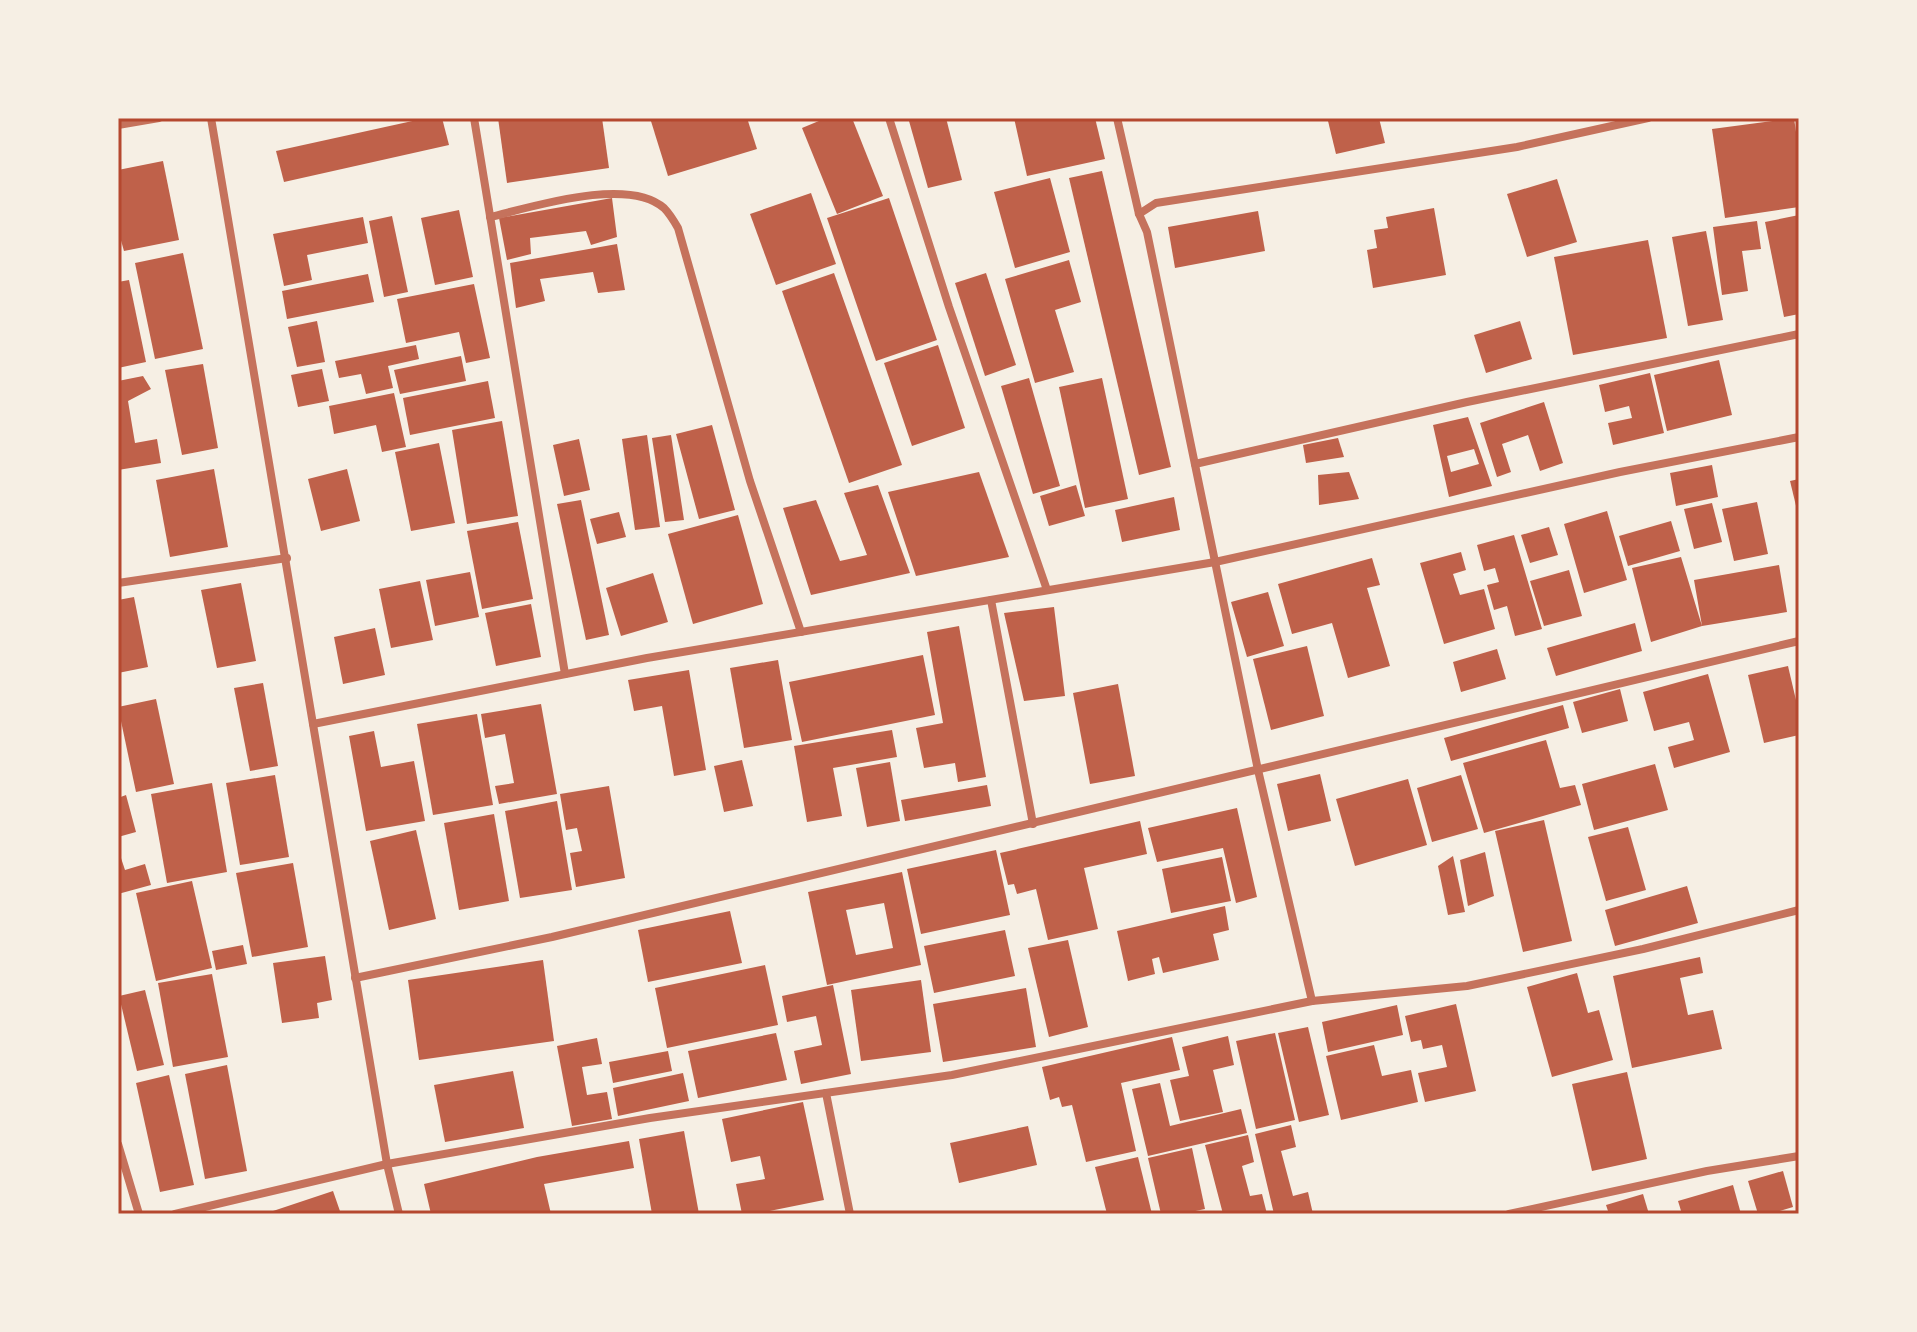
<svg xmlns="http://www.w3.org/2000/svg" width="1917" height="1332" font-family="'Work Sans',sans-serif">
	<rect width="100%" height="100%" fill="#f6efe4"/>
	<!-- building -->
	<g fill="#bf614a" fill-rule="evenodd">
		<path d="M426 118H442L449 145 284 182 276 151Z"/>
		<path d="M498 118H602L609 168 507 183Z"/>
		<path d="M650 118H747L757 149 668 176Z"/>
		<path d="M826 118H852L883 196 837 214 802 128Z"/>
		<path d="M920 118H946L962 180 928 188 909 121Z"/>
		<path d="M1014 118H1095L1105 159 1027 176Z"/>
		<path d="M1344 118H1379L1385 143 1336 154 1328 121Z"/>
		<path d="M1794 118 1799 153V207L1725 218 1712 129Z"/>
		<path d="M163 161 179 240 124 251 118 230V170Z"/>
		<path d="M1102 171 1171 467 1139 475 1069 178Z"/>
		<path d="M1050 178 1070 252 1015 268 994 192Z"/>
		<path d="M1557 179 1577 242 1527 257 1507 194Z"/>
		<path d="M811 193 836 264 776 285 750 214Z"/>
		<path d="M612 198 617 237 591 245 586 231 530 238 531 254 507 260 499 218Z"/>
		<path d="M889 198 937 340 876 361 827 218Z"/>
		<path d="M1434 208 1446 275 1373 288 1367 250 1377 248 1374 230 1388 228 1386 217Z"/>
		<path d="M459 210 473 277 435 285 421 218Z"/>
		<path d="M1258 211 1265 251 1175 268 1168 227Z"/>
		<path d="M1799 215V314L1784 317 1765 222Z"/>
		<path d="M392 216 408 292 384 297 369 221Z"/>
		<path d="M363 217 368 243 307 255 312 280 284 286 273 234Z"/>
		<path d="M1757 221 1761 249 1742 251 1748 291 1722 295 1713 227Z"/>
		<path d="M1706 231 1723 320 1688 326 1672 237Z"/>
		<path d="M1648 240 1667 338 1573 355 1554 257Z"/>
		<path d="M617 244 625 290 598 293 593 272 540 279 545 301 516 308 510 263Z"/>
		<path d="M183 253 203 349 155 359 135 263Z"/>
		<path d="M1069 260 1081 302 1055 310 1074 372 1035 383 1005 279Z"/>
		<path d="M834 273 902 465 849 483 782 291Z"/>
		<path d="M986 273 1016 365 985 376 955 283Z"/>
		<path d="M368 274 374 302 287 319 282 291Z"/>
		<path d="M129 280 146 362 118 368V282Z"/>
		<path d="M474 284 490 358 466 363 459 332 406 343 397 299Z"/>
		<path d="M317 321 325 362 297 367 288 327Z"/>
		<path d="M1520 321 1532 359 1486 373 1474 335Z"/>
		<path d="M416 345 419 359 388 366 393 388 366 394 361 374 339 378 335 361Z"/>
		<path d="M938 345 965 428 912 446 884 363Z"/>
		<path d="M461 356 466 381 400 394 394 370Z"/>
		<path d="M1719 360 1732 415 1667 431 1654 375Z"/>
		<path d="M203 364 218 448 182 455 165 370Z"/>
		<path d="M322 369 329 401 298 407 291 375Z"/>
		<path d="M1650 373 1664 433 1613 445 1608 423 1632 418 1629 406 1605 412 1599 385Z"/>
		<path d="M143 376 151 389 128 401 135 443 157 439 161 463 118 470V381Z"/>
		<path d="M1029 378 1060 486 1033 494 1001 386Z"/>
		<path d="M1102 378 1128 499 1085 508 1059 387Z"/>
		<path d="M488 381 495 418 410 435 403 398Z"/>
		<path d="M394 393 406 447 382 452 376 425 334 434 329 406Z"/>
		<path d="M1544 402 1563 463 1540 471 1528 435 1502 444 1511 472 1497 477 1480 423Z"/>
		<path d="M1468 417 1492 486 1449 497 1433 425ZM1474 449 1479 464 1451 472 1447 456Z"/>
		<path d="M502 421 518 516 467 524 452 430Z"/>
		<path d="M712 425 735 510 699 519 676 434Z"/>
		<path d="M647 435 660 527 635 530 622 439Z"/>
		<path d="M671 435 684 520 665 522 652 438Z"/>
		<path d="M1338 438 1344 457 1306 463 1303 445Z"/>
		<path d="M579 439 590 490 564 496 553 445Z"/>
		<path d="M439 443 455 523 411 531 395 452Z"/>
		<path d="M1712 465 1718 497 1676 506 1670 473Z"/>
		<path d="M214 469 228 547 170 557 156 480Z"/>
		<path d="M347 469 360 521 321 531 308 479Z"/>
		<path d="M979 472 1009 557 916 576 888 492Z"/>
		<path d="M1349 472 1359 499 1319 505 1318 475Z"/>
		<path d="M1799 479V513L1798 514 1790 481Z"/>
		<path d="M878 485 910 573 811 595 783 508 816 500 840 561 867 555 844 493Z"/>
		<path d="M1076 485 1085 516 1049 526 1040 496Z"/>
		<path d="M1174 497 1180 530 1122 542 1115 510Z"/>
		<path d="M581 500 609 635 586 640 557 504Z"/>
		<path d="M1757 502 1768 554 1734 561 1722 509Z"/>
		<path d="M1712 503 1722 542 1694 549 1684 509Z"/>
		<path d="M1607 511 1627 580 1584 593 1564 524Z"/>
		<path d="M619 512 626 537 597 544 590 519Z"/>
		<path d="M738 515 763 604 693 624 668 534Z"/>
		<path d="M1671 521 1680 551 1628 566 1619 536Z"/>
		<path d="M518 522 533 599 482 609 467 531Z"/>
		<path d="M1549 527 1558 555 1530 563 1521 535Z"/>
		<path d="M1514 535 1542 629 1515 636 1507 606 1494 610 1487 585 1499 582 1495 568 1484 571 1477 545Z"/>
		<path d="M1461 552 1466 570 1453 574 1460 595 1484 589 1495 629 1444 644 1420 563Z"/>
		<path d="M1681 557 1702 626 1694 580 1779 565 1787 612 1702 626 1651 642 1632 568Z"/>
		<path d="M1372 558 1380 585 1367 588 1390 666 1348 678 1332 623 1292 634 1278 584Z"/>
		<path d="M1569 570 1582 616 1544 626 1530 581Z"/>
		<path d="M470 572 479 617 435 626 426 580Z"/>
		<path d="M653 573 668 622 621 636 606 588Z"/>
		<path d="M420 581 433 640 391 648 379 589Z"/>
		<path d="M241 583 256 661 217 668 201 590Z"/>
		<path d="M1268 592 1284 646 1247 657 1231 602Z"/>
		<path d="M134 597 148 667 118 673V600Z"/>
		<path d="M531 604 541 657 496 666 485 613Z"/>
		<path d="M1054 607 1065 696 1024 701 1004 613Z"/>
		<path d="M1635 623 1642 651 1556 676 1547 648Z"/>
		<path d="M959 626 986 777 958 782 955 763 924 768 916 728 943 723 927 632Z"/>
		<path d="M375 628 385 675 343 684 334 637Z"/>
		<path d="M1307 646 1324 716 1271 730 1253 659Z"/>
		<path d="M1497 649 1506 679 1461 692 1453 662Z"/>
		<path d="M923 655 935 715 802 742 789 682Z"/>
		<path d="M778 660 792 740 744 748 730 668Z"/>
		<path d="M1788 666 1799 713V735L1764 743 1748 675Z"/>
		<path d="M689 670 706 770 674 776 662 706 634 711 628 680Z"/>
		<path d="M1708 674 1730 752 1674 768 1668 747 1694 740 1689 722 1654 731 1643 692Z"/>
		<path d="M263 683 278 766 250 771 234 688Z"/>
		<path d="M1118 684 1135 776 1090 784 1073 693Z"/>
		<path d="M1620 689 1628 721 1582 733 1573 702Z"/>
		<path d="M156 699 174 784 136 792 118 707Z"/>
		<path d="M541 704 557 794 499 804 495 786 514 783 505 734 485 738 481 714Z"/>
		<path d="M1563 705 1569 728 1451 761 1444 738Z"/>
		<path d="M477 714 493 805 433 815 417 724Z"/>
		<path d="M892 730 897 757 833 768 842 816 807 822 794 746Z"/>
		<path d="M374 731 381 767 414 761 425 821 366 831 349 736Z"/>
		<path d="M1546 740 1560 788 1575 785 1581 805 1484 833 1463 763Z"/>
		<path d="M742 760 753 806 724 812 714 766Z"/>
		<path d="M890 762 900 821 867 827 856 768Z"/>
		<path d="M1655 764 1668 810 1594 830 1582 784Z"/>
		<path d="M1320 774 1331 821 1288 831 1277 784Z"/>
		<path d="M275 775 289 857 240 865 226 783Z"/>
		<path d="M1461 775 1478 829 1432 842 1417 788Z"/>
		<path d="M1408 779 1427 845 1355 866 1336 799Z"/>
		<path d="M212 783 227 872 167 883 151 794Z"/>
		<path d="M987 785 991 806 905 821 901 800Z"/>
		<path d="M609 786 625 878 576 887 570 853 582 851 577 828 566 830 560 794Z"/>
		<path d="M126 795 136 832 118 837V798Z"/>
		<path d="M557 801 572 890 520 898 505 811Z"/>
		<path d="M1237 808 1257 897 1236 903 1223 848 1157 862 1148 828Z"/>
		<path d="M494 814 509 901 459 910 444 823Z"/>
		<path d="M1544 820 1572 941 1523 952 1495 831Z"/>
		<path d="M1140 821 1147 854 1084 868 1098 929 1048 940 1036 889 1017 894 1014 884 1008 885 1000 853Z"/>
		<path d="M1628 827 1646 890 1606 901 1588 837Z"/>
		<path d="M416 830 436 919 389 930 370 841Z"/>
		<path d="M118 849 125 870 145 864 151 885 118 894Z"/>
		<path d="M996 850 1010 915 921 934 907 869Z"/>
		<path d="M1485 852 1494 896 1468 906 1460 860Z"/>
		<path d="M1453 856 1465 912 1448 915 1438 866Z"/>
		<path d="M1222 857 1231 901 1171 913 1162 869Z"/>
		<path d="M293 863 308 947 252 957 236 873Z"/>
		<path d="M902 872 921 965 827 985 808 892ZM884 903 893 948 856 955 846 910Z"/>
		<path d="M192 881 212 968 156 981 136 893Z"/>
		<path d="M1687 886 1698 923 1615 946 1605 910Z"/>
		<path d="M1225 906 1229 930 1213 934 1219 960 1163 973 1159 957 1152 959 1155 974 1128 981 1117 931Z"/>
		<path d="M730 911 742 963 648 982 638 930Z"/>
		<path d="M1005 930 1015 976 934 993 924 946Z"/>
		<path d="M1068 940 1088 1027 1049 1037 1028 948Z"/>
		<path d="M243 945 247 964 216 970 212 951Z"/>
		<path d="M325 956 332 1000 317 1003 319 1018 282 1023 273 963Z"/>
		<path d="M1700 957 1703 973 1680 978 1688 1015 1713 1010 1722 1049 1632 1068 1613 976Z"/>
		<path d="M543 960 554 1041 419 1060 408 980Z"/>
		<path d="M765 965 778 1025 667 1048 655 988Z"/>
		<path d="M1577 973 1588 1013 1599 1010 1613 1060 1552 1077 1527 987Z"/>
		<path d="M212 974 228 1057 173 1067 158 983Z"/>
		<path d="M921 980 931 1052 861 1061 851 990Z"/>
		<path d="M833 985 851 1074 801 1084 794 1051 822 1045 816 1016 787 1022 782 996Z"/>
		<path d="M1026 988 1036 1047 943 1062 933 1004Z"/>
		<path d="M145 990 164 1065 137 1071 119 996Z"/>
		<path d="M1456 1004 1476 1091 1425 1102 1418 1073 1447 1067 1442 1045 1423 1049 1421 1040 1411 1042 1405 1016Z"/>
		<path d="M1397 1005 1403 1035 1328 1052 1322 1022Z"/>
		<path d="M1308 1027 1329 1115 1299 1122 1278 1033Z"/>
		<path d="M776 1033 787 1080 698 1098 688 1051Z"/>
		<path d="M1275 1033 1295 1120 1256 1129 1236 1041Z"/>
		<path d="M1228 1036 1234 1065 1213 1070 1223 1112 1180 1121 1170 1080 1189 1076 1182 1047Z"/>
		<path d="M1172 1037 1180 1070 1121 1083 1136 1151 1086 1162 1072 1105 1062 1107 1059 1097 1050 1100 1042 1067Z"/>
		<path d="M597 1038 602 1064 582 1067 587 1095 607 1092 612 1119 572 1126 557 1046Z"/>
		<path d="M1374 1045 1382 1076 1411 1070 1418 1102 1341 1120 1326 1056Z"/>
		<path d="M668 1051 672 1071 613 1083 609 1062Z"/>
		<path d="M227 1065 247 1171 205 1179 185 1074Z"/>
		<path d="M513 1071 524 1128 445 1142 434 1085Z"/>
		<path d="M1627 1072 1647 1159 1592 1171 1572 1084Z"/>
		<path d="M683 1073 689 1101 618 1116 613 1088Z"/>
		<path d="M169 1075 194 1185 160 1192 136 1083Z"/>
		<path d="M1160 1083 1170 1126 1241 1109 1247 1133 1148 1156 1132 1089Z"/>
		<path d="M803 1102 824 1200 755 1214H742L736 1184 765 1179 760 1156 731 1162 722 1119Z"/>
		<path d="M1291 1125 1296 1147 1281 1151 1293 1196 1308 1192 1313 1214H1274L1255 1134Z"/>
		<path d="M1028 1126 1037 1165 959 1183 950 1143Z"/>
		<path d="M684 1131 699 1214H652L639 1139Z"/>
		<path d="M1248 1135 1254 1162 1242 1166 1250 1196 1262 1194 1267 1214H1223L1205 1145Z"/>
		<path d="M629 1141 634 1168 544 1184 551 1214H431L424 1184 537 1157Z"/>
		<path d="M1192 1148 1205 1209 1181 1214H1161L1148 1158Z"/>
		<path d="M1138 1157 1152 1214H1107L1095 1167Z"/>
		<path d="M1783 1171 1793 1207 1769 1214H1758L1748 1181Z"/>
		<path d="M1733 1185 1741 1214H1682L1678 1201Z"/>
		<path d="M333 1191 341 1214H267V1213Z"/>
		<path d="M1643 1194 1649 1214H1609L1606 1205Z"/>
	</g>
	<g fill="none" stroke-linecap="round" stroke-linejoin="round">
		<!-- minor -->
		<g stroke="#c5725c" stroke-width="8">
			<path d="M211 118 387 1164 399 1214"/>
			<path d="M474 118 565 674"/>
			<path d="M889 118 949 307 1047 590"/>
			<path d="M1117 118 1139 214 1147 232 1258 770 1312 1001"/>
			<path d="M118 125 159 118"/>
			<path d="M1139 214 1156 203 1517 147 1648 118"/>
			<path d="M490 217C532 207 628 176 664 208 669 213 674 221 678 228L750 481 801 632"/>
			<path d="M1195 464 1467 402 1799 334"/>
			<path d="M118 583 287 558"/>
			<path d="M991 600 1033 824"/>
			<path d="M313 724 647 658 1215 562 1620 472 1799 437"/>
			<path d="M355 978 552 937 1799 641"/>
			<path d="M826 1093 850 1214"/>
			<path d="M118 1144 139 1214"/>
			<path d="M175 1214 387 1164 650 1118 952 1075 1312 1001 1467 986 1643 949 1799 910"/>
			<path d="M1509 1214 1707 1171 1799 1156"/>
		</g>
	</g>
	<!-- border -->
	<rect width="1917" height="1332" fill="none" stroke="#f6efe4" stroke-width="240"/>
	<rect x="120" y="120" width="1677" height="1092" fill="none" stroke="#b5482f" stroke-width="3"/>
</svg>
